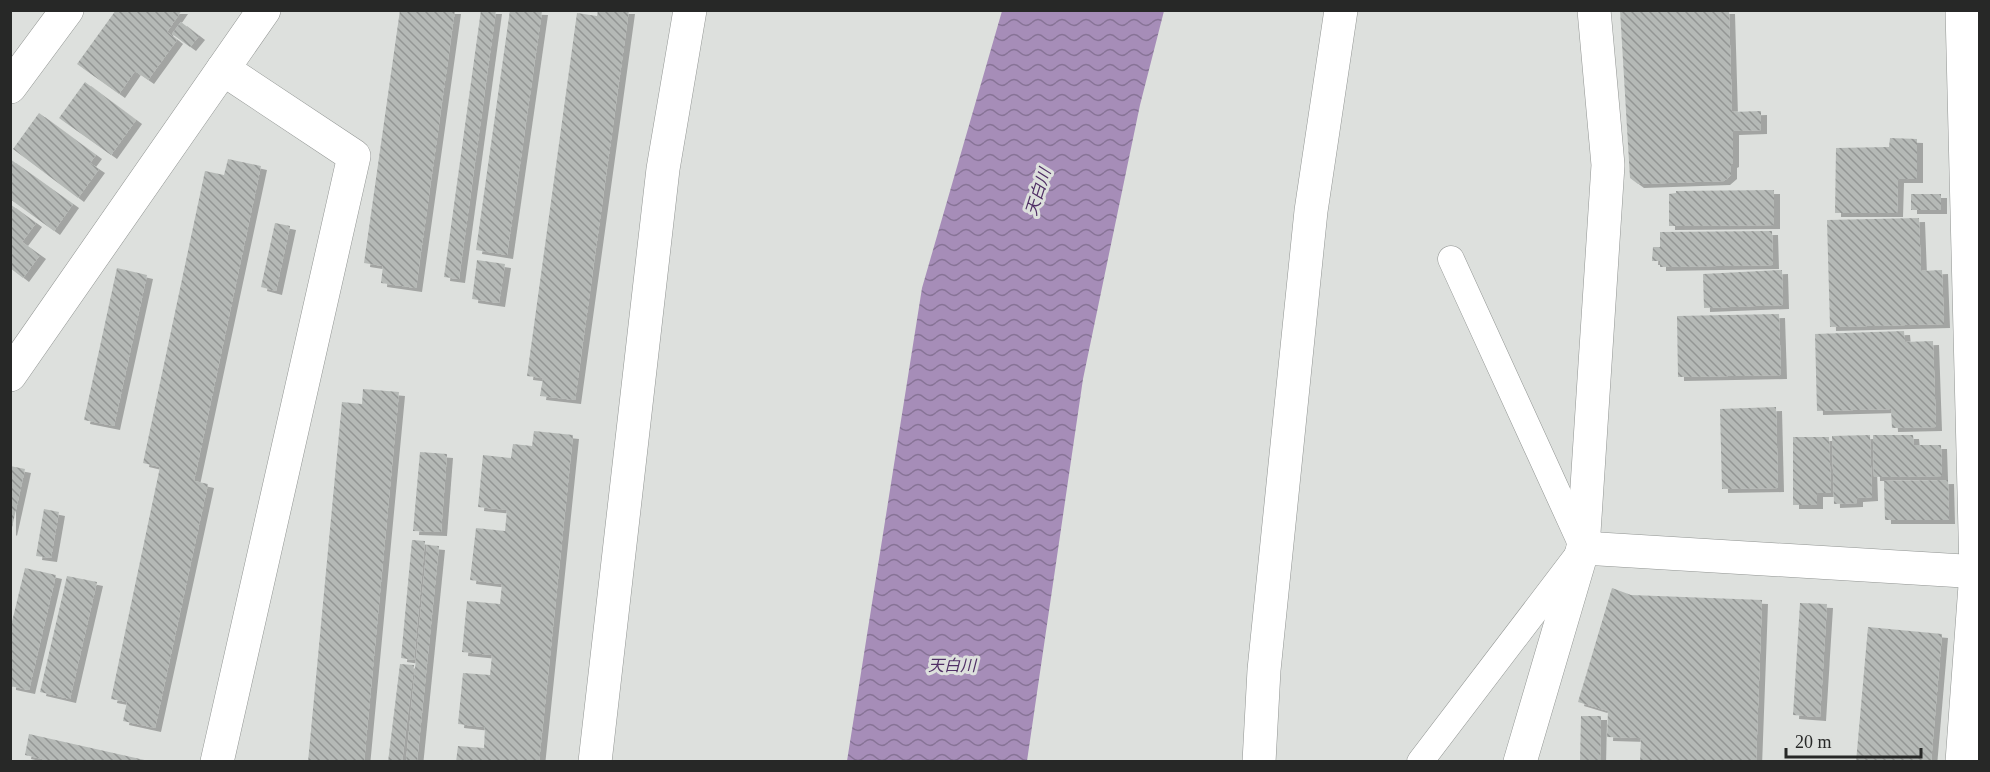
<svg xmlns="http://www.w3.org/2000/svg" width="1990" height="772" font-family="'Times New Roman','Noto Sans JP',serif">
	<defs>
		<pattern id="water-waves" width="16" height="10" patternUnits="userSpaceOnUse" patternTransform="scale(1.5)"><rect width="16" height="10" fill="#a68db8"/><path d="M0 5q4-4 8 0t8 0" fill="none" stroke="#877396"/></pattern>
		<pattern id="building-back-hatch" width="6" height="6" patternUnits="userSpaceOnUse" patternTransform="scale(1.5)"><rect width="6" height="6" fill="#b5b9b6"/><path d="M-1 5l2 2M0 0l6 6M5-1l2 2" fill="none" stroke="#939694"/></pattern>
		<filter id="shadow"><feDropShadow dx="6" dy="4" stdDeviation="0" flood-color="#0004"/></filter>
	</defs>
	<rect width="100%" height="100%" fill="#dde0dd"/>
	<!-- water -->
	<path fill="url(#water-waves)" d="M1002 11H1164L1140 105 1083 379 1027 761H847L922 288Z"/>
	<!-- building -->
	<g fill="url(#building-back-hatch)" filter="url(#shadow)">
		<path d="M116 10H182L167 32 177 40 148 80 135 71 119 94 77 64Z"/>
		<path d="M400 10H455L416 288 381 283 383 266 364 263Z"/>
		<path d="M481 10H496L459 279 444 277Z"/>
		<path d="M510 10 542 11 507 255 476 250Z"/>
		<path d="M598 10H629L575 400 540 396 543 378 527 376 577 13 597 16Z"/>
		<path d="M1620 10H1729L1732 112 1761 111V130L1733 131V163L1731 164V175L1724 181 1638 184 1630 178Z"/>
		<path d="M181 22 199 36 190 47 172 34Z"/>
		<path d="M85 82 136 120 111 155 59 118Z"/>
		<path d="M39 113 96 155 90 163 99 169 78 198 13 149Z"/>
		<path d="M1890 138 1917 139V179H1898L1897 213H1835L1836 148 1889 147Z"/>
		<path d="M10 159 73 204 54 231 10 199Z"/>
		<path d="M228 159 261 166 194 481 208 484 155 728 123 721 127 702 111 699 160 467 143 463 205 171 224 175Z"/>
		<path d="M1774 190V225L1669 226V194L1676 193V191Z"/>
		<rect x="1911" y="194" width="30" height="16"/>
		<path d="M10 204 36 223 22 242 40 255 23 278 10 268Z"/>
		<path d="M1919 218 1921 271 1942 270 1944 324 1830 327 1827 220Z"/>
		<path d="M275 223 290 226 276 291 261 287Z"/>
		<path d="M1772 231 1773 265 1660 267V261H1652L1653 247H1660V232Z"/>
		<path d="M477 260 505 264 499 303 472 299Z"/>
		<path d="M117 268 147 275 114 426 84 420Z"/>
		<path d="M1782 270 1783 305 1704 308 1703 274Z"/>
		<path d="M1779 314 1781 375 1678 377 1677 316Z"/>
		<path d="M1904 331 1905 342 1933 341 1936 427 1892 428 1891 409 1817 411 1815 334Z"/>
		<path d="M363 389 399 392 364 762H308L342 402 362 404Z"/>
		<path d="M1776 407 1778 488 1722 489 1720 409Z"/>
		<path d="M534 431 573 435 539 762H456L458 746 484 748 485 727 458 724 463 673 490 675 492 655 462 652 467 601 500 604 502 584 470 580 476 528 505 531 507 510 478 507 483 455 511 458 513 444 532 446Z"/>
		<path d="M1870 435 1872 497 1857 498V503L1834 504 1832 436Z"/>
		<path d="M1873 435H1913L1914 445H1941L1942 476 1874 477Z"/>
		<path d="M1793 437H1829L1831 493H1817V505H1793Z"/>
		<path d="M420 452 447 454 441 532 413 531Z"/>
		<path d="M10 466 25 469 11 532 10 531Z"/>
		<path d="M1948 480 1949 520H1885L1884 481Z"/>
		<path d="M44 509 59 512 51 558 36 556Z"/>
		<path d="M412 540 425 541 414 660 401 658Z"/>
		<path d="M427 545 439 546 417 762H406Z"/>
		<path d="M25 568 56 575 29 690 10 686V630Z"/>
		<path d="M67 576 97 582 70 699 40 692Z"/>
		<path d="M1612 588 1631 595 1762 600 1756 762H1640L1641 738 1607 737 1608 711 1578 702Z"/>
		<path d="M1800 603 1827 604 1820 717 1793 715Z"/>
		<path d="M1868 627 1942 634 1931 762H1856Z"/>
		<path d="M400 664 414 665 402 762H388Z"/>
		<path d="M1581 716H1601L1600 762H1580Z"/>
		<path d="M29 734 149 761V762H55L25 755Z"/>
	</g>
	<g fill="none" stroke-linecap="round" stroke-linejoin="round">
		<defs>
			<path id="lane" d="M1420 762 1583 548 1451 259"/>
			<g id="street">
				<path d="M1962 10 1976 572 1962 762"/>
				<path d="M10 87 67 10"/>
				<path d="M10 375 264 10"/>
				<path d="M1583 548 1980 572"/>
				<path d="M217 762 354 156 223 69"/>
				<path d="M595 762 663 169 690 10"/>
				<path d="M1259 762 1264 670 1311 211 1341 10"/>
				<path d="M1520 762 1583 548 1608 165 1594 10"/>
			</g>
		</defs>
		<!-- lane casing -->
		<use href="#lane" stroke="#919492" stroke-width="27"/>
		<!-- street casing -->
		<use href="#street" stroke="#919492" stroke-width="34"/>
		<!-- lane -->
		<use href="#lane" stroke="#fff" stroke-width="26"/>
		<!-- street -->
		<use href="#street" stroke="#fff" stroke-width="33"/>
	</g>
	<g text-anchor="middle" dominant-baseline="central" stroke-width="6" stroke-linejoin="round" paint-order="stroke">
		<!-- water labels -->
		<g font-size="16" font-style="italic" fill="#502f66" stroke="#dde0dd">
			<text transform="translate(1038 192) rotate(-72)">天白川</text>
			<text x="952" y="665">天白川</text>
		</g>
	</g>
	<!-- border -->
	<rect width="1990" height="772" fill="none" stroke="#272827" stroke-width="24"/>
	<!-- scale -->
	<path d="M1786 748v9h135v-9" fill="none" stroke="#272827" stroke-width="3"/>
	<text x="1795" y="748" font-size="18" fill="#272827" stroke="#dde0dd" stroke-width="4.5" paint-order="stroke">20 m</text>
</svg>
